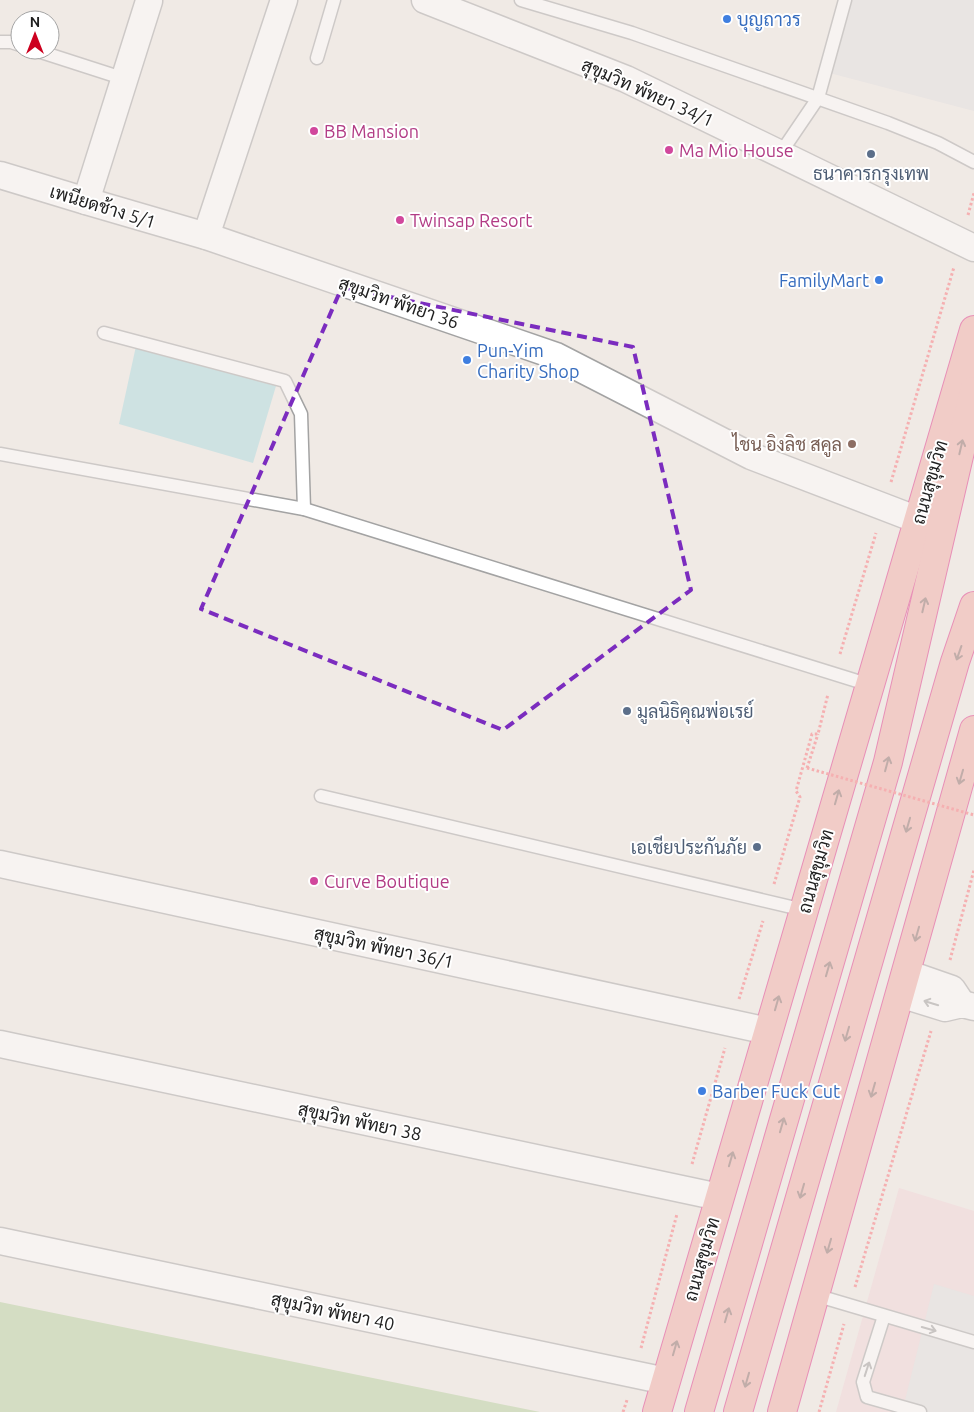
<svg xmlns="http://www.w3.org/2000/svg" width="974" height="1412" font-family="Ubuntu,Sarabun,sans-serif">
	<rect width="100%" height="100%" fill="#f0eae5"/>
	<!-- commercial -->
	<path fill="#f1d4d7" d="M899 1188 974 1211V1412H836Z"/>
	<!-- forest -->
	<path fill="#b1cf99" d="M0 1302 540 1412H0Z"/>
	<!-- parking -->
	<g fill="#dfdfdf">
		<path d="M841 0H974V111L822 71Z"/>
		<path d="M934 1284 974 1296V1412H902Z"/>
	</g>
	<!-- water -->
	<path fill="#a4d9de" d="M136 346 276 386 253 463 119 424Z"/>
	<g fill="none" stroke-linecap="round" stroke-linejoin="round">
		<defs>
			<g id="service">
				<path d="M521 0 632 33 888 123 938 143 974 162"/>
				<path d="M0 42H11L20 45"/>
				<path d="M35 50 125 79"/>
				<path d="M317 58 334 0"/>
				<path d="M780 154 818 98 845 0"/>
				<path d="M104 333 285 381 301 414 304 509"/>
				<path d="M0 454 304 509 870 685"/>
				<path d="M321 796 804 910"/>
				<path d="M815 1295 974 1342"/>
				<path d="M884 1316 863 1382 867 1397 920 1412"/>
			</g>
			<g id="minor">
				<path d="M425 0 626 79 974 248"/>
				<path d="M0 175 86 201 206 236 556 356 751 456 918 520"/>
				<path d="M86 201 149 1"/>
				<path d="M206 236 284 0"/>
				<path d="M0 864 768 1031"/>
				<path d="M906 973 952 989 962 1004"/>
				<path d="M900 994 945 1008 962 1004 974 1007"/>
				<path d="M0 1044 719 1197"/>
				<path d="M0 1241 666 1381"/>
			</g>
			<g id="trunk">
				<path d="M657 1412 974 330"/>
				<path d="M699 1412 888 762 974 391"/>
				<path d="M738 1412 955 662 974 606"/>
				<path d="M782 1412 974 730"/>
			</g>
		</defs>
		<!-- service casing -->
		<use href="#service" stroke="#a3a3a3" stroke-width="15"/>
		<!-- minor casing -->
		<use href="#minor" stroke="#a3a3a3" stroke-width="29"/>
		<!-- trunk casing -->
		<use href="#trunk" stroke="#dd227e" stroke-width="30"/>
		<!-- path -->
		<g stroke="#fb6a71" stroke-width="3" stroke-dasharray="2.5 2.5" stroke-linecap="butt">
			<path d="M968 215 974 193"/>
			<path d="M891 482 954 267"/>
			<path d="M840 654 876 533"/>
			<path d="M807 768 818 734"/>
			<path d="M774 884 800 797 796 791 812 734H818L828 694"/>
			<path d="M950 960 974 870"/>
			<path d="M739 999 763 921"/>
			<path d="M692 1164 725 1048"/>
			<path d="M855 1287 931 1031"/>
			<path d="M641 1348 677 1214"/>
			<path d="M623 1412 627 1400"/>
			<path d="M819 1412 844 1324"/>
		</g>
		<!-- service -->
		<use href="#service" stroke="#fff" stroke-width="12"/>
		<!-- minor -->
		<use href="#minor" stroke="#fff" stroke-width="26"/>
		<!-- trunk -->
		<use href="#trunk" stroke="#f2a8a3" stroke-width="28"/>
		<!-- path-bridge -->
		<path stroke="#fb6a71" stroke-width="3" stroke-dasharray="2.5 2.5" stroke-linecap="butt" d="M807 768 974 815"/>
	</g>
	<!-- one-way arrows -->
	<defs><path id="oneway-shaft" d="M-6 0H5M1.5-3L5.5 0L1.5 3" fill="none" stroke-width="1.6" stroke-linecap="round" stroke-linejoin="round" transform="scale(1.25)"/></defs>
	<g stroke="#886461">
		<use href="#oneway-shaft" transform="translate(961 447) rotate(-77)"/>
		<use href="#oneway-shaft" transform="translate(924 605) rotate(-77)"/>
		<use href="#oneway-shaft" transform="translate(959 653) rotate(109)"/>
		<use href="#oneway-shaft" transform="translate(887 764) rotate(-75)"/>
		<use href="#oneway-shaft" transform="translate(961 777) rotate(106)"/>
		<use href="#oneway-shaft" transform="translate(837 797) rotate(-74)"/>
		<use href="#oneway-shaft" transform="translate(908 825) rotate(106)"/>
		<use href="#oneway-shaft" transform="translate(917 934) rotate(106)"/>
		<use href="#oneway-shaft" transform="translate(828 969) rotate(-74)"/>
		<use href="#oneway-shaft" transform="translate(777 1003) rotate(-74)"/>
		<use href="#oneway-shaft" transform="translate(847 1034) rotate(106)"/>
		<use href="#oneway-shaft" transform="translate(873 1090) rotate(106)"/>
		<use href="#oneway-shaft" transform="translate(782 1125) rotate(-74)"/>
		<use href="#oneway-shaft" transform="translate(731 1159) rotate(-74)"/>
		<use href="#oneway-shaft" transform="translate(802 1191) rotate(106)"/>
		<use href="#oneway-shaft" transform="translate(829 1246) rotate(106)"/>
		<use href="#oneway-shaft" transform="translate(727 1315) rotate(-74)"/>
		<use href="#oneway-shaft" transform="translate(675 1348) rotate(-74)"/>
		<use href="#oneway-shaft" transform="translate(747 1380) rotate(106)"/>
	</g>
	<g stroke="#9a9a9a">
		<use href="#oneway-shaft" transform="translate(931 1003) rotate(-163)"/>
		<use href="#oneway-shaft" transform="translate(929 1329) rotate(16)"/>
		<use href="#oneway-shaft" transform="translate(867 1369) rotate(-72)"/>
	</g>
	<!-- marked area -->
	<path d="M0 0H974V1412H0ZM342 287 633 347 691 590 503 730 201 609Z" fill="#f0eae5" fill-opacity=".55" fill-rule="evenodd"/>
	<path fill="none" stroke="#7b2cbf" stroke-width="4" stroke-dasharray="10 6" stroke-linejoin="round" d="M342 287 633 347 691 590 503 730 201 609Z"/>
	<!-- markers -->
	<g fill="#3f7fe0" stroke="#fff" stroke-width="2">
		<circle cx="727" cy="19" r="5"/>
		<circle cx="879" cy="280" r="5"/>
		<circle cx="467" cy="360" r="5"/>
		<circle cx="702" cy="1091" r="5"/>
	</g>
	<g fill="#d1479c" stroke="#fff" stroke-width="2">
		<circle cx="314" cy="131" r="5"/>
		<circle cx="669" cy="150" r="5"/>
		<circle cx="400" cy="220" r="5"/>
		<circle cx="314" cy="881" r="5"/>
	</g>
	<g fill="#5c6f8a" stroke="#fff" stroke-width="2">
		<circle cx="871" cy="154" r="5"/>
		<circle cx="627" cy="711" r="5"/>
		<circle cx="757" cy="847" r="5"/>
	</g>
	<circle fill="#8d6e63" stroke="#fff" stroke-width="2" cx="852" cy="444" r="5"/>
	<g text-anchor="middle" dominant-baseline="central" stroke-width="4" stroke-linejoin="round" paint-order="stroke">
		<!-- shop labels -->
		<g font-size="18" fill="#366cbe" stroke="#fff" text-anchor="start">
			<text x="737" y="19">บุญถาวร</text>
			<text x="869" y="280" text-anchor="end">FamilyMart</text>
			<text x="477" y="350">Pun-Yim<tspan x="477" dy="21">Charity Shop</tspan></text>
			<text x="712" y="1091">Barber Fuck Cut</text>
		</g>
		<!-- street labels -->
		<g font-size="18" fill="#1f1f1f" stroke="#fff">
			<text transform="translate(648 92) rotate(24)">สุขุมวิท พัทยา 34/1</text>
			<text transform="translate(103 206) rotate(17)">เพนียดช้าง 5/1</text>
			<text transform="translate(399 302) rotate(19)">สุขุมวิท พัทยา 36</text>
			<text transform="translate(929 482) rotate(-74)">ถนนสุขุมวิท</text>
			<text transform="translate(815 871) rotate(-74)">ถนนสุขุมวิท</text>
			<text transform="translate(384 947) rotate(12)">สุขุมวิท พัทยา 36/1</text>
			<text transform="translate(360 1121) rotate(12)">สุขุมวิท พัทยา 38</text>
			<text transform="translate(701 1259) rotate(-74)">ถนนสุขุมวิท</text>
			<text transform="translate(333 1311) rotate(12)">สุขุมวิท พัทยา 40</text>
		</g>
		<!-- hotel labels -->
		<g font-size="18" fill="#b23c85" stroke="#fff" text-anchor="start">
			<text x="324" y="131">BB Mansion</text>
			<text x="679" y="150">Ma Mio House</text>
			<text x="410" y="220">Twinsap Resort</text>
			<text x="324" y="881">Curve Boutique</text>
		</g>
		<!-- service labels -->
		<g font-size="18" fill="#4e5e75" stroke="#fff">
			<text x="871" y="173">ธนาคารกรุงเทพ</text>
			<text x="637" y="711" text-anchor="start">มูลนิธิคุณพ่อเรย์</text>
			<text x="747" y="847" text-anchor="end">เอเชียประกันภัย</text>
		</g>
		<!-- education labels -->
		<g font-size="18" fill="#785e54" stroke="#fff" text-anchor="end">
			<text x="842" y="444">ไชน อิงลิช สคูล</text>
		</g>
	</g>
	<!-- north arrow -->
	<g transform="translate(35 35)"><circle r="24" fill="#ffffff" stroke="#a5a5a5"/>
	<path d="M0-4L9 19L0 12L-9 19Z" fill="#cd001f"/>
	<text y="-8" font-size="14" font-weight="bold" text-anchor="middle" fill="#1f1f1f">N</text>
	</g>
</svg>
